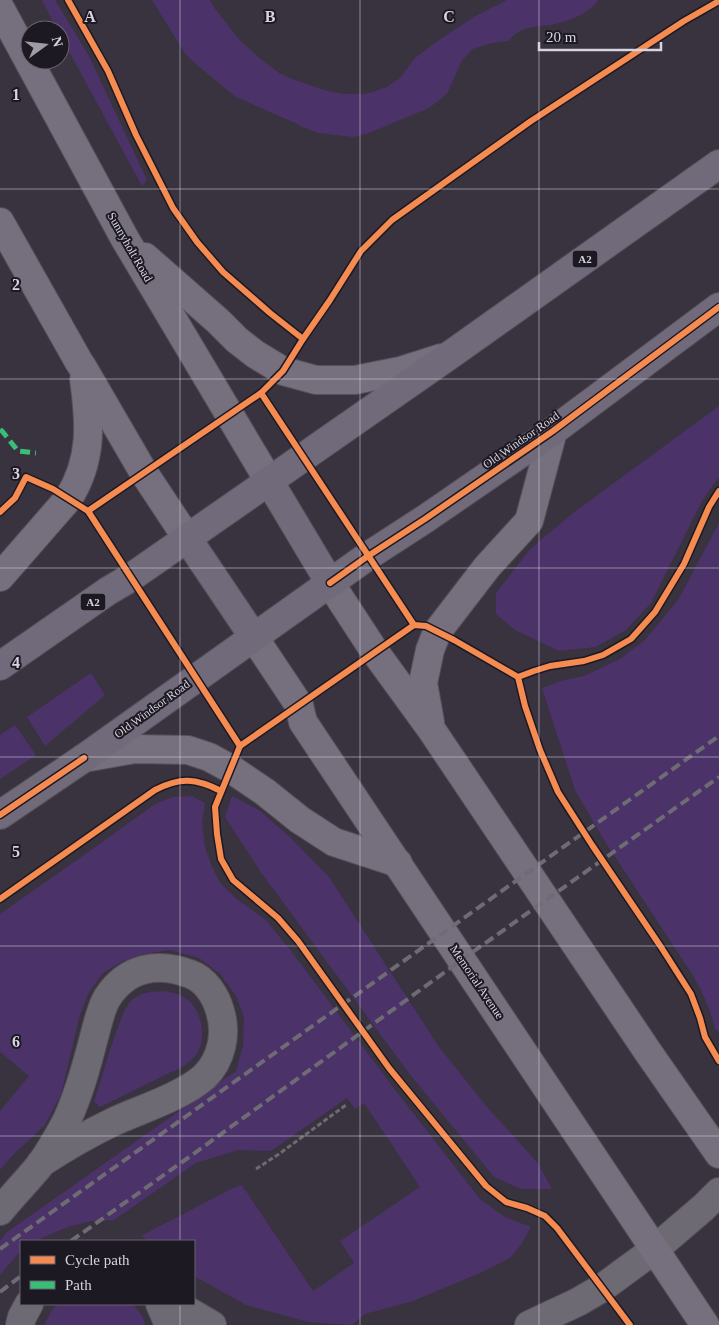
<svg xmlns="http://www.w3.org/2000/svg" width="719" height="1325" font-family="'Times New Roman',serif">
	<rect width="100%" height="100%" fill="#38333e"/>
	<!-- green -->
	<g fill="#4b3268">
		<path d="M42 0H55L89 56 147 180 142 186 60 35V30H57Z"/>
		<path d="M152 0H210L213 6 237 37 257 56 279 73 287 77 324 90 343 94H361L370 93 387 87 400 78 415 58 436 42 477 15 507 0H598C596 5 592 7 587 11 578 17 566 22 555 24 536 28 522 24 509 41L492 43 473 49 462 60 448 92 442 98 429 108 369 133 353 137 319 133 302 127 295 123 236 97 198 66 185 54 181 47Z"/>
		<path d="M719 406V477L702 501 651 603 626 630 596 647 559 651 515 630 496 614V593L530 549 573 513Z"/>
		<path d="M719 523V1032L715 1029C711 1010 703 994 694 977L604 840 575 790 542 688 564 680 584 676 620 659 645 640 678 600Z"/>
		<path d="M91 673 105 695 45 746 27 717Z"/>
		<path d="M15 725 36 755 0 779V735Z"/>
		<path d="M192 796 205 803 202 823 205 847 212 867 221 884 238 900 266 920 295 956 396 1091 480 1199 505 1217 531 1227 521 1245 510 1258 480 1273 413 1301 365 1314 352 1325 308 1322 246 1305 194 1276V1241H149L141 1236 233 1188 242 1185 313 1291 354 1263 340 1241 420 1187 364 1103 355 1109 347 1098 271 1151 238 1150 196 1163 114 1220 91 1221 68 1227 44 1237 38 1241H21V1252L17 1255 0 1275V1241L7 1232 236 1071 243 1045 244 1017 236 996 220 974 199 958 170 950 144 954 123 961 103 973 89 992 80 1015 61 1094 45 1125 12 1156 0 1170V1111L29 1076 0 1052V914L91 850 155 804 173 797Z"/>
		<path d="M232 796 259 810 290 837 329 877 439 1047 487 1107 537 1162 552 1189H521L494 1177 408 1072 260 871 225 817Z"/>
		<path d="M166 991C172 993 180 994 185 998 202 1009 208 1038 196 1055 193 1059 188 1062 184 1066L100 1107 94 1102C100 1085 120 1010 131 1001 143 991 151 992 166 991Z"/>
		<path d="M58 1304H133L143 1317 145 1325H44L52 1310Z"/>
	</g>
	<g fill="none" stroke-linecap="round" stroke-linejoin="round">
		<defs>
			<g id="minor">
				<path d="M0 1211C13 1195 27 1181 40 1165 48 1154 61 1132 67 1120 79 1094 86 1068 93 1041 97 1027 100 1010 107 998 127 967 158 962 190 974 205 979 216 996 220 1011 227 1033 222 1060 204 1077 181 1097 141 1109 113 1122 88 1134 64 1148 41 1163"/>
				<path d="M160 1304 169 1325"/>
				<path d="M176 1304 212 1325"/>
				<path d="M20 1325 22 1317 29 1304"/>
				<path d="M529 1325 578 1302 602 1288 655 1249 704 1207 719 1192"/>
			</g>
			<g id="major">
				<path d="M0 8 125 239 269 481"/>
				<path d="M0 222 79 362 83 368 144 473 187 538"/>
				<path d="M145 257 218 321 237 340 255 354 283 371 316 380H355L400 371 441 358"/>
				<path d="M0 577 68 499C93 460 90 422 84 379"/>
				<path d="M330 583 375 652 431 729 648 1052 719 1154"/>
				<path d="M253 636 299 705 303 722 705 1325"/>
				<path d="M430 722 423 683 430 650 437 632 487 567 529 521 553 431"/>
				<path d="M84 758 135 749 188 750 209 757 231 769 265 792 300 820 334 842 398 863"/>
			</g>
			<g id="highway">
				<path d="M269 481 330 583"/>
				<path d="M187 538 253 636"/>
				<path d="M0 666 108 591 130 578 450 355 719 164"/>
				<path d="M0 815 84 758 368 556 425 519 553 431 719 307"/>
			</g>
		</defs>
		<!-- minor casing -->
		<use href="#minor" stroke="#555059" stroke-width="30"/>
		<!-- major casing -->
		<use href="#major" stroke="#555059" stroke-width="30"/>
		<!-- highway casing -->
		<use href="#highway" stroke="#555059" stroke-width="30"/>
		<!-- path -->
		<path stroke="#6e6a72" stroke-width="3" stroke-dasharray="5 2.5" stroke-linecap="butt" d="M256 1169 279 1154 346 1105"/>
		<!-- minor -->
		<use href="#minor" stroke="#6e6a74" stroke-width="28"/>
		<!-- major -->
		<use href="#major" stroke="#766f7e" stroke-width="28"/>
		<!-- highway -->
		<use href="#highway" stroke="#706a7a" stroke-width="28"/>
		<!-- rail -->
		<g stroke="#6f6b74" stroke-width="4" stroke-dasharray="10 5" stroke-linecap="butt">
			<path d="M71 1241 192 1155 463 959 719 777"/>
			<path d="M0 1249 719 736"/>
			<path d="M0 1292 21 1276"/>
		</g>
		<!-- quiet -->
		<path stroke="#3abd76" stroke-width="5" stroke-dasharray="10 5" stroke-linecap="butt" d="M0 430 2 431 18 451 36 453"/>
		<defs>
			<g id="cycleway">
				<path d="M68 0 108 71 136 135 173 208 197 242 223 272 270 313 303 339"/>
				<path d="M261 393 414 625"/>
				<path d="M88 511 261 393 283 371 303 339 330 300 361 251 392 220 531 121 684 21 719 1"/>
				<path d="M0 512 15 498 26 477 53 489 88 511 240 746"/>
				<path d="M330 583 368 556 425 519 553 431 719 307"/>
				<path d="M518 677 534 671 550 666 584 661 603 655 631 639 655 612 684 564 709 507 719 491"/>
				<path d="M0 815 84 758"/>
				<path d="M0 899 155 790C180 777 196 778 221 791"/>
				<path d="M630 1325 557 1228 545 1216 527 1208 506 1202 486 1186 389 1068 298 941 278 918 233 880 221 859 217 834 215 807 240 746 414 625 426 626 454 640 518 677 525 706 540 750 558 792 592 845 661 947 691 994 700 1018 705 1037 719 1061"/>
			</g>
		</defs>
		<!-- cycleway casing -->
		<use href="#cycleway" stroke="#1d1922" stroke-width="9"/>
		<!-- cycleway -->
		<use href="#cycleway" stroke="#f68b52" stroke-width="6"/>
	</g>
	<!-- grid -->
	<path fill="none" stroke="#d8d3e0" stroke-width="1" stroke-opacity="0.55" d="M180 0V1241M360 0V1325M539 0V1325M0 189H719M0 379H719M0 568H719M0 757H719M0 946H719M0 1136H719M180 1304V1325"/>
	<g text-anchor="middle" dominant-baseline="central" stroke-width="4" stroke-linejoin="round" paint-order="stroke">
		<!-- shield labels -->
		<g fill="#1d1922" stroke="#a09ba7" stroke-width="1">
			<rect x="572.5" y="250.5" width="25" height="17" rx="4"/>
			<rect x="80.5" y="593.5" width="25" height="17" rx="4"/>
		</g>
		<g font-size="11" font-weight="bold" fill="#d8d3e0">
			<text x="585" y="259">A2</text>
			<text x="93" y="602">A2</text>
		</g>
		<!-- street labels -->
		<g font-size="12" fill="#d8d3e0" stroke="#1d1922">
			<text transform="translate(130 247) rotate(60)">Sunnyholt Road</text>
			<text transform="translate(521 440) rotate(-35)">Old Windsor Road</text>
			<text transform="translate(152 709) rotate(-36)">Old Windsor Road</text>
			<text transform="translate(477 982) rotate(56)">Memorial Avenue</text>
		</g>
	</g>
	<g font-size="16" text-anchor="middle" font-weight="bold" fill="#d8d3e0" stroke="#1d1922" stroke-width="4" stroke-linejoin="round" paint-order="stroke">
		<text x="90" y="22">A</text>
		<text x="270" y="22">B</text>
		<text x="449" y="22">C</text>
		<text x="16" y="100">1</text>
		<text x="16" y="290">2</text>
		<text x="16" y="479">3</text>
		<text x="16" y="668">4</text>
		<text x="16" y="857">5</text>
		<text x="16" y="1047">6</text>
	</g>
	<!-- legend -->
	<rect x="20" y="1240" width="175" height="65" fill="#1d1922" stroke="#68636e"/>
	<rect x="30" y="1256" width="25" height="8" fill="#f68b52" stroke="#68636e"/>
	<text x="65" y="1265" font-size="15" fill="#d8d3e0">Cycle path</text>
	<rect x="30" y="1281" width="25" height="8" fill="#3abd76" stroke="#68636e"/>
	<text x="65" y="1290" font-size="15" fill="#d8d3e0">Path</text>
	<!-- north arrow -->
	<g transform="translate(45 45) rotate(75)"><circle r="24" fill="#1d1922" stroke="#68636e"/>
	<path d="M0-4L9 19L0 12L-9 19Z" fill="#a09ba7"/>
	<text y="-8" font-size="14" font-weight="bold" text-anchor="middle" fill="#d8d3e0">N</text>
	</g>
	<!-- scale -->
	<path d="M539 42v8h122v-8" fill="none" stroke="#d8d3e0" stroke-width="2.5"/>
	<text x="546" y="42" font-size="15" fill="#d8d3e0" stroke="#1d1922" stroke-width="4" paint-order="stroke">20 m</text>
</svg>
